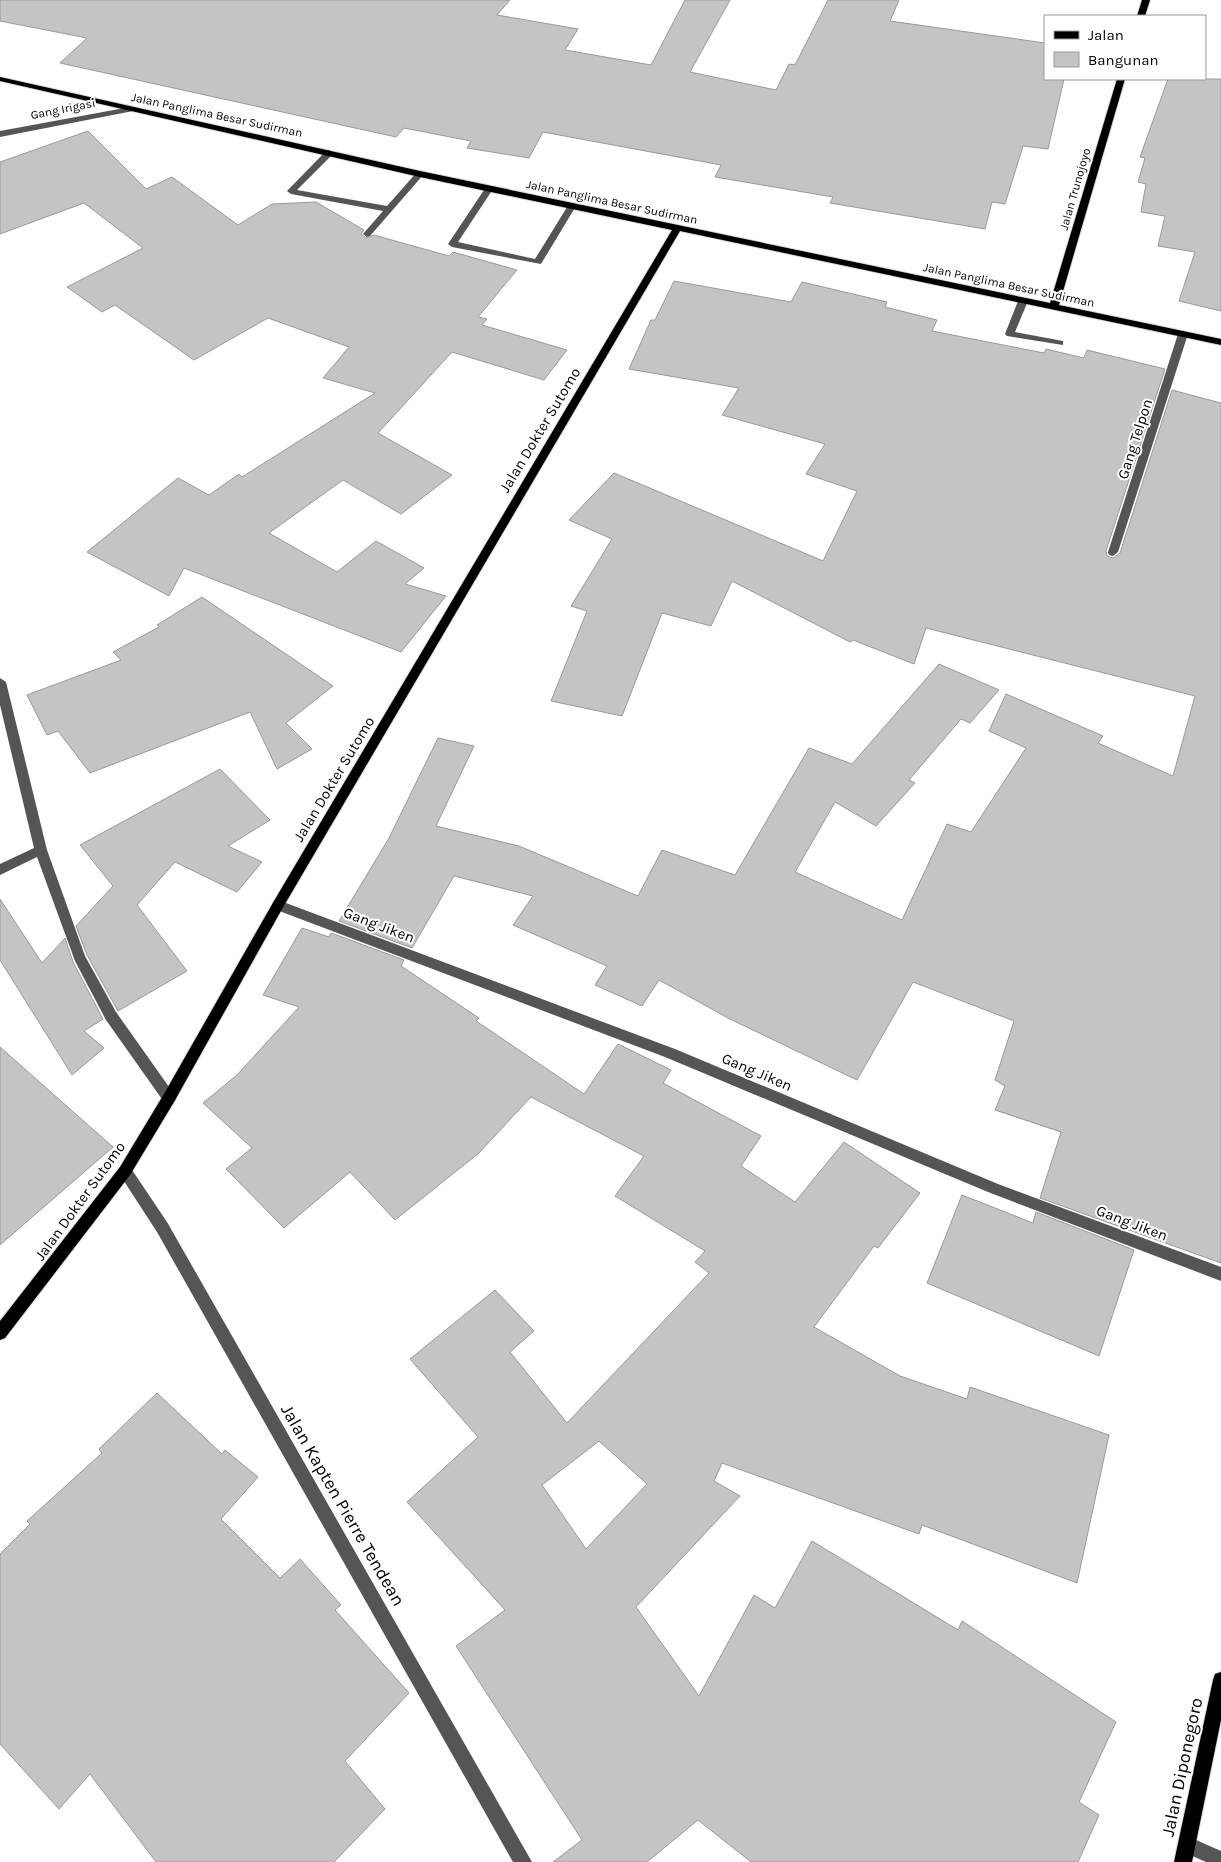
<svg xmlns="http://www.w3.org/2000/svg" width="1221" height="1862" font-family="Karla,sans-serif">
	<rect width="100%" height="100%" fill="#fff"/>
	<!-- building -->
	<g fill="#c4c4c4" stroke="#999" fill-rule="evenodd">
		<path d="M0 0H510L497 15 578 29 565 50 651 65 685 0H730L690 72 776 90 789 64 795 65 828 0H899L890 21 1045 43V79H1064L1048 149 1023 146 1005 204 992 202 985 229 830 203 833 197 715 177 721 165 543 132 529 158 467 148 471 141 404 128 396 137 60 63 87 38 0 21Z"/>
		<path d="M1168 79H1221V311L1179 301 1195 252 1158 246 1165 216 1141 212 1146 184 1138 182 1145 158 1140 157Z"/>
		<path d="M88 131 146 189 172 177 238 225 272 204 316 202 364 230 361 234 366 238 374 235 449 256 453 252 517 270 478 317 487 319 482 325 567 350 544 380 452 352 378 433 452 475 401 514 343 480 269 533 337 572 376 541 424 568 405 584 446 596 401 652 184 568 169 596 87 552 178 478 209 495 239 474 242 477 375 393 323 378 349 347 268 318 194 360 115 305 102 312 67 287 143 248 84 203 0 234V162Z"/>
		<path d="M674 281 791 302 802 282 887 302 885 307 937 320 932 331 1044 353 1046 349 1084 358 1087 350 1165 369 1106 551 1107 556 1113 558 1120 553 1172 390 1221 403V1263L1040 1198 1061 1132 995 1110 1005 1086 995 1080 1014 1021 913 982 857 1080 730 1019 659 980 642 1006 595 985 607 966 513 925 533 896 454 876 412 948 339 921 389 838 438 738 474 746 436 826 519 846 638 896 662 850 735 875 809 748 852 764 939 664 999 690 970 723 961 719 909 780 915 783 876 826 835 802 795 872 902 920 947 824 971 832 1026 748 989 731 1006 694 1103 736 1098 743 1173 776 1195 696 926 628 914 664 853 640 850 642 732 581 711 626 662 613 622 716 551 701 587 611 571 606 612 539 569 520 614 473 823 561 857 491 806 474 825 444 722 415 739 388 629 369 651 320H655Z"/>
		<path d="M202 597 333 686 286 723 312 749 277 769 250 712 90 773 58 731 47 735 27 695 121 660 113 652 159 627 157 625Z"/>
		<path d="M220 769 270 820 228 846 262 862 237 892 175 862 137 905 187 971 118 1011 87 955 76 926 113 886 80 845Z"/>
		<path d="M0 899 42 963 65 938 73 962 103 1019 84 1031 104 1048 72 1075 0 960Z"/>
		<path d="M302 928 329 937 331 933 404 960 401 966 479 1018 476 1021 584 1094 618 1044 671 1070 663 1083 761 1136 741 1166 795 1202 844 1142 920 1193 878 1248 874 1246 814 1327 900 1376 967 1399 970 1387 1109 1435 1077 1583 922 1525 919 1534 722 1463 714 1481 740 1496 636 1607 699 1696 754 1595 775 1608 812 1541 958 1630 962 1621 1116 1722 1079 1802 1099 1815 1078 1862H751L698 1820 647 1862H553L582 1840 456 1646 505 1610 407 1502 478 1437 410 1359 495 1290 534 1331 510 1352 567 1423 709 1273 695 1262 705 1251 615 1196 644 1156 531 1097 479 1153 395 1220 350 1172 284 1228 226 1169 252 1148 203 1103 237 1075 299 1007 263 995ZM599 1441 647 1484 586 1549 542 1485Z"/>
		<path d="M0 1047 113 1147 0 1245Z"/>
		<path d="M962 1195 1033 1223 1036 1212 1134 1250 1099 1356 927 1283Z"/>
		<path d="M157 1393 222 1454 225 1450 258 1477 221 1519 280 1578 300 1559 341 1605 335 1610 409 1693 345 1761 385 1809 334 1862H156L90 1774 59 1809 0 1744V1554L30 1524 27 1521 102 1453 99 1449Z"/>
	</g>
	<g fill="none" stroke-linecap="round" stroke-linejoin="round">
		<defs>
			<g id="major">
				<path d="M1142 0H1150L1145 16H1137Z"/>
				<path d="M0 77 420 171 1050 303 1117 79H1125L1059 305 1221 339V345L680 231 282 909 174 1102 130 1175 5 1338 0 1340V1321L120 1167 164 1094 274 901 672 230 420 177 0 81Z"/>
				<path d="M1221 1672V1720L1192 1862H1174L1213 1680 1215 1674Z"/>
			</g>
		</defs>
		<!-- major casing -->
		<use href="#major" stroke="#dbdbdb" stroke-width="2"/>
		<!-- minor -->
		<g fill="#555" fill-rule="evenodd">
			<path d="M130 107H133V111L0 137V131Z"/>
			<path d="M329 150 333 153 332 155 297 190 387 206 417 172 424 174 370 236 367 237 363 234 383 211 291 194 287 191 326 151Z"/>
			<path d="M489 186 493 189 458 242 535 259 569 204 576 206 541 264 452 247 448 244 486 187Z"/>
			<path d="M1023 298 1028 301 1015 332 1063 341V345L1007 336 1005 334 1018 301Z"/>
			<path d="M1183 331 1188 334 1118 552 1113 556 1109 555 1108 552 1178 334Z"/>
			<path d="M0 678 6 682 47 850 85 956 116 1012 174 1094 176 1098 174 1102 169 1104 164 1102 106 1020 75 961 37 857 0 875V864L34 848 0 705Z"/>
			<path d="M278 900 675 1049 998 1184 1221 1267V1281L988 1192 665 1057 274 909 272 905 274 901Z"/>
			<path d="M125 1165 130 1167 167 1222 532 1862H513L157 1232 120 1175 118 1171 120 1167Z"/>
			<path d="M1187 1836 1221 1851V1862H1206L1181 1851 1178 1845 1181 1839Z"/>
		</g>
		<!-- major -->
		<use href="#major" fill="#000" fill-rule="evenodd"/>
	</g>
	<g text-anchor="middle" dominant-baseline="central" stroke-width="4" stroke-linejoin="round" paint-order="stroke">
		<!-- far-street labels -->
		<g font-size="12" fill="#000" stroke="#fff">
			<text transform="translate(63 109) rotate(-11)">Gang Irigasi</text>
			<text transform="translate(217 115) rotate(12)">Jalan Panglima Besar Sudirman</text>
			<text transform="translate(1075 189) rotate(-74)">Jalan Trunojoyo</text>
			<text transform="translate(612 202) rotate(12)">Jalan Panglima Besar Sudirman</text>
			<text transform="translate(1009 285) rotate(12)">Jalan Panglima Besar Sudirman</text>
		</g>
		<!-- street labels -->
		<g font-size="15" fill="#000" stroke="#fff">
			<text transform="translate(540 430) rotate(-59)">Jalan Dokter Sutomo</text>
			<text transform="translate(1135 439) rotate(-72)">Gang Telpon</text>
			<text transform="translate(334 779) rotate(-59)">Jalan Dokter Sutomo</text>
			<text transform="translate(379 925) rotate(21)">Gang Jiken</text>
			<text transform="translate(757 1072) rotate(23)">Gang Jiken</text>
			<text transform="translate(80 1201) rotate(-54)">Jalan Dokter Sutomo</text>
			<text transform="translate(1132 1223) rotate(21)">Gang Jiken</text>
		</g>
		<!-- near-street labels -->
		<g font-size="18" fill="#000" stroke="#fff">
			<text transform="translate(343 1505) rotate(60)">Jalan Kapten Pierre Tendean</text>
			<text transform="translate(1182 1767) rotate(-78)">Jalan Diponegoro</text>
		</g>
	</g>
	<!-- legend -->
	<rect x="1044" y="15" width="162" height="65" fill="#ffffff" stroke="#999999"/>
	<rect x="1054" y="31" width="25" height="8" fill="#000000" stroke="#999999"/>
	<text x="1088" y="40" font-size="15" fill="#000000">Jalan</text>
	<rect x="1054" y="52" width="25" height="15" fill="#c4c4c4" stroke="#999999"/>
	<text x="1088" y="65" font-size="15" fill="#000000">Bangunan</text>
</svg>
